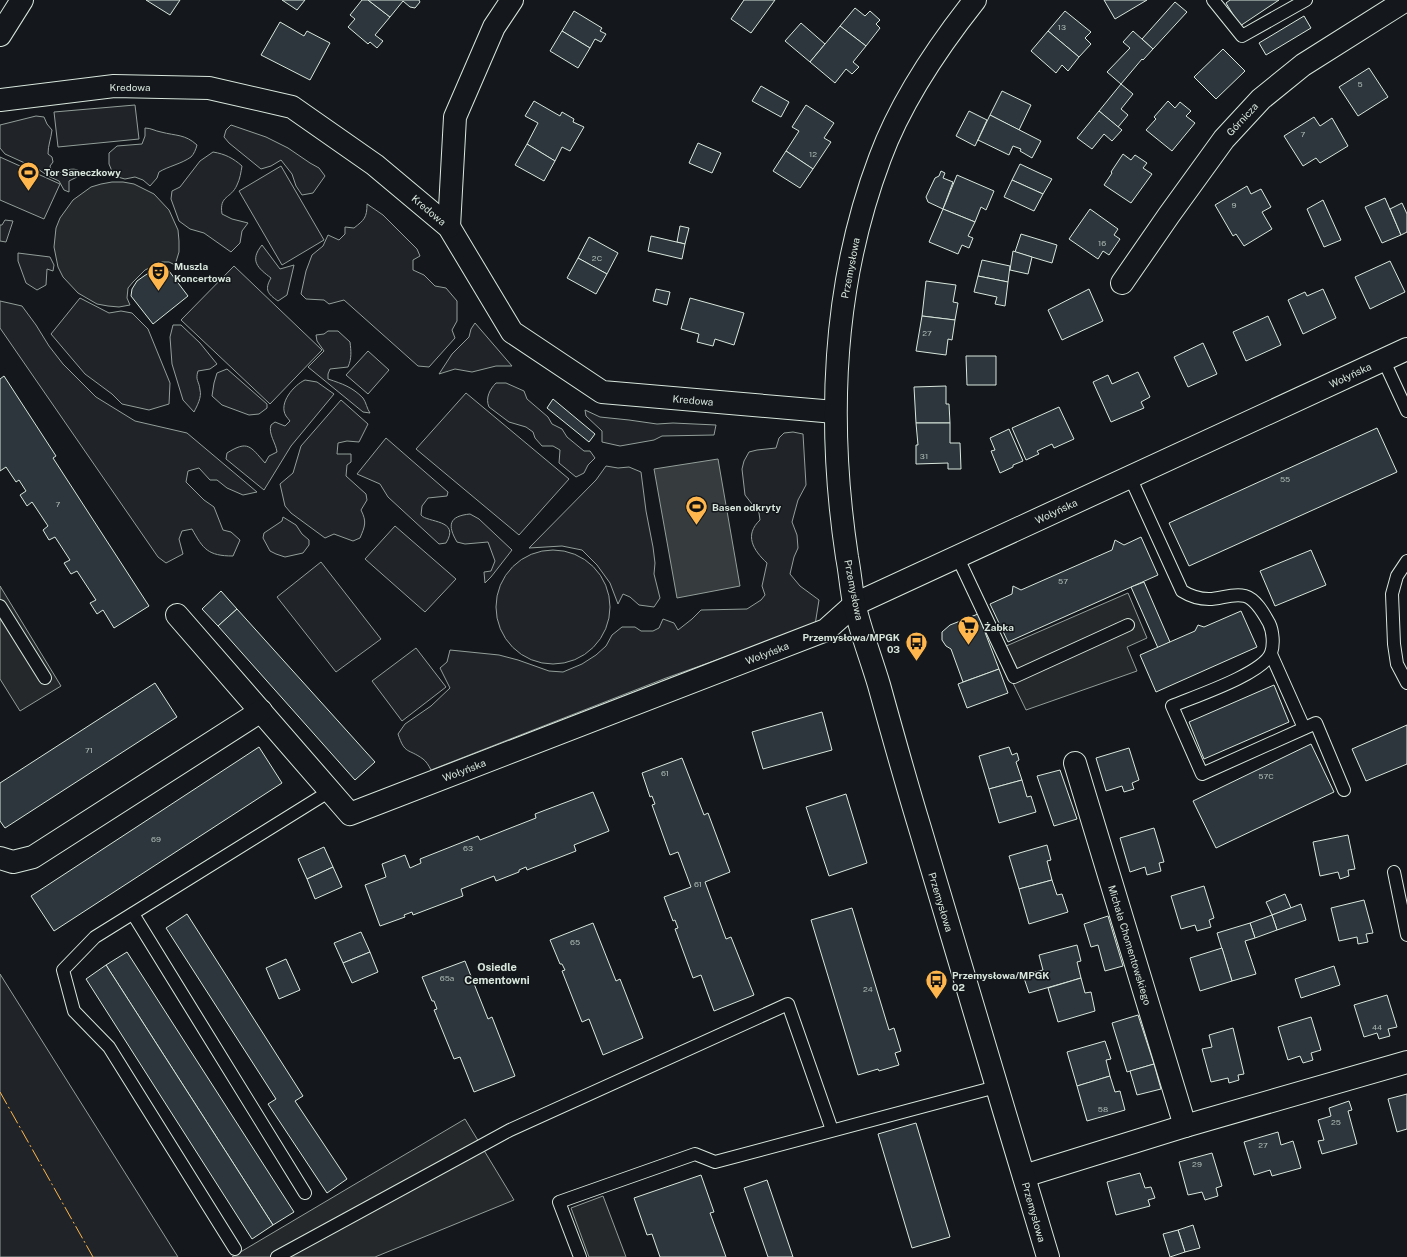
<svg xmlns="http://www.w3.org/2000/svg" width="1407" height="1257" font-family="'Public Sans',sans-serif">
	<rect width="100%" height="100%" fill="#14181c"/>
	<!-- green -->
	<g fill="#202428" stroke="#939e99">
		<path d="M135 105 139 139 58 147 54 112Z"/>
		<path d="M36 116 44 117 47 124 52 130C51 139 48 145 48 154L52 157 53 162 50 166 51 170 59 173C67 170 75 166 82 173L77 177 69 181V192L64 190 59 181 48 176 38 169 5 154 0 148V125Z"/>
		<path d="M231 125 266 137 288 148 310 163 319 168 325 176 313 193 302 195 296 186 292 174 281 160 271 166 261 169 229 143 224 137 226 130Z"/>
		<path d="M145 128C151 128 155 131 161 132 176 136 185 134 197 145 196 149 194 154 191 157 181 164 169 166 159 172L157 178 150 186 143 180 135 177 125 179 114 176 109 164V153L117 146 142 144 145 136Z"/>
		<path d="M213 152C225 154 233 158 242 166 241 172 240 179 237 185 231 199 219 195 222 214L232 219 248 223 242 231 240 243 231 252 204 233 190 229 179 221 171 199 172 191 180 187 200 161Z"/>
		<path d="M0 157 60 184 44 219 0 200Z"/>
		<path d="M281 166 324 240 282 265 239 191Z"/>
		<path d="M367 204 383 215 417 249 420 256 413 260V270L424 275 435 286 446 288 457 301V321L452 330 455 338 429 367 418 366 344 300 329 304 324 300 306 299 301 294 306 271 312 255 323 246 328 235 339 240 345 234V227L354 228C364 220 367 218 367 204Z"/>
		<path d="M5 220 13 221 6 242 0 241V225H2Z"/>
		<path d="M262 245 280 269 294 265 287 295 278 301C268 294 264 290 271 278 258 268 249 261 262 245Z"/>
		<path d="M18 253 50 257 54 265 53 271 47 269 46 285 37 290 26 283 18 261Z"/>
		<path d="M234 266 322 350 270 404 181 320Z"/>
		<path d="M80 298 109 313 121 311 132 313 148 329 170 383 169 404 149 410 122 404 112 394 85 374 51 334Z"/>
		<path d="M0 301 22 306 36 325 49 346 63 364 96 397 135 421 187 433 257 492 243 495 227 488 217 480H210L199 468 188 471 186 482 204 500 214 507 223 530 231 532 240 540 233 556C208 556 203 549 192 529L182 531 179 539 183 554 166 563 158 557 0 328Z"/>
		<path d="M475 323 512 366H496L472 372 455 369 439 374 452 354 469 337 471 329Z"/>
		<path d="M173 325H181L200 343 217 364 210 369 198 371C195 381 199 380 200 390 202 397 197 406 194 412L183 400 172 364 170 337Z"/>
		<path d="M328 331H338L350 342C351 351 352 358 348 367L330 369 328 374V379C343 384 352 387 363 398 366 402 367 409 370 413L363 412 308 367 324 351 317 341 316 335 324 334Z"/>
		<path d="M368 351 389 370 368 394 346 375Z"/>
		<path d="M227 369 267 404V408L259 414 249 415 222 405 212 396 214 383 217 373Z"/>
		<path d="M305 380 317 382 334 394 291 446 264 490 226 459 227 453C248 440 250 446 265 463L269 456 277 452C276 443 268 434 271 425L275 422 285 426 290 421C289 419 287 418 286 416 278 403 294 385 305 380Z"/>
		<path d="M496 383H506L524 391 527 399 548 417 552 424 562 429 567 437 584 451H590L595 458 588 465 584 473 576 477 559 463 560 450 553 446H542L535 438 533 432 526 427 509 422 489 407C485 398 490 389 496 383Z"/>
		<path d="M466 393 569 479 519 535 416 449Z"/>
		<path d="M341 400 368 424 359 442 347 441 338 443 337 454H351V462L347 465 346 476 366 494 367 500 361 510C367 522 365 526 360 538L353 541 334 534 325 538 291 513 285 506 280 484 293 473 301 446Z"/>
		<path d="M585 410 600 417 629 420 657 424 673 423 716 425 714 435 662 436 654 440 620 446 602 442V431L586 416Z"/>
		<path d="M793 432 803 434 806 485 798 500 792 522 797 535 798 548 794 557 790 574 800 586 819 600 815 625 666 678 431 770C429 766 426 761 423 759 408 748 405 755 398 734L405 724 431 706 450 688 440 668 447 662 450 650 499 655 518 660 549 671 563 672 582 664 596 655 606 646 612 635 622 627H635L641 631H653L659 628 663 619 674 623 678 630 692 619 701 610 747 609 761 600 765 595 762 586 767 563C753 550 744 535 760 520L759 513 745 495 742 469 744 461 749 452 757 450 776 448 779 438 784 433Z"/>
		<path d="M386 438 448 492 447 496 428 498 422 506 421 515C427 523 461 519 446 543L439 544 388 497 380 484 357 474Z"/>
		<path d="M606 466 618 468 629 467 641 472 646 511 653 547 655 563 654 574 660 598 654 607 639 605 630 597 623 594 618 604 610 583 597 565 582 550 562 546 529 548 596 480Z"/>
		<path d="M470 514 479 519 512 550 491 577 485 583 484 572 491 571 495 561 488 542 465 544 457 542C447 525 449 516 470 514Z"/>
		<path d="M283 517 296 525 302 534 309 540V545L303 553 285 557 276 554 270 551 263 538 264 533 282 521Z"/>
		<path d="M395 526 456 579 425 612 365 559Z"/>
		<circle cx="553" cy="607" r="57"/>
		<path d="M321 562 381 639 336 672 277 597Z"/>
		<path d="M416 648 446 687 402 721 372 681Z"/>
		<path d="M0 974 178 1257H0Z"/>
	</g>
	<!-- parking -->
	<g fill="#24282b" stroke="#939e99">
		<path d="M112 182H123L134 184 154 194 169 210 178 230 179 241V252L175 265 169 262H162L145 270 133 282 128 288 127 298 130 305 119 307 108 306 97 304 78 293 63 277 58 267 54 247 56 228 60 218 73 200 91 187 101 184Z"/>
		<path d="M0 586 61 686 20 711 0 679Z"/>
		<path d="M1128 593 1147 638 1127 647 1137 671 1026 710 997 650Z"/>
		<path d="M465 1119 514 1200 375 1257H232Z"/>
		<path d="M603 1196 626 1257H589L571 1208Z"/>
	</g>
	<!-- water -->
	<path fill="#363b3e" stroke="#939e99" d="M718 459 740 586 677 598 654 469Z"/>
	<!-- building -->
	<g fill="#2c363c" stroke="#d8e6dc">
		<path d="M146 0H180L170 15Z"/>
		<path d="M282 0H305L297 10Z"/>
		<path d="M362 0H368L390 17 375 35 383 41 377 48 370 42 368 44 348 27 355 19 350 15Z"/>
		<path d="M368 0H419L420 2 415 8 410 7 403 1 390 17Z"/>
		<path d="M744 0H775L751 33 731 19Z"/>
		<path d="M1104 0H1147L1115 19Z"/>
		<path d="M1230 0H1279L1240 26 1226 3Z"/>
		<path d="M1175 2 1187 12 1153 49 1142 39Z"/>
		<path d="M855 8 865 16 870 11 880 20 876 24 880 28 866 46 840 26Z"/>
		<path d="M574 11 602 28 600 31 606 34 601 42 595 39 590 48 562 31Z"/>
		<path d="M1065 11 1091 32 1085 38 1091 44 1079 57 1048 31Z"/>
		<path d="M1304 16 1311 28 1266 55 1259 43Z"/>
		<path d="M280 22 304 36 307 31 330 43 310 80 261 55Z"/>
		<path d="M801 23 825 44 810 62 785 41Z"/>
		<path d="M840 26 866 46 853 62 859 67 852 74 846 69 835 83 810 62Z"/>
		<path d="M562 31 590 48 578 68 550 51Z"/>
		<path d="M1048 31 1079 57 1068 71 1062 65 1056 73 1031 51Z"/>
		<path d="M1133 31 1153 49 1143 60 1142 59 1121 84 1107 72 1130 48 1123 42Z"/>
		<path d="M1223 49 1245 71 1216 99 1194 77Z"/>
		<path d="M1369 68 1388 97 1358 116 1339 87Z"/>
		<path d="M1121 84 1133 94 1121 109 1128 115 1118 127 1099 111Z"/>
		<path d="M761 86 789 102 781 117 752 101Z"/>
		<path d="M1002 91 1031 105 1019 130 990 115Z"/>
		<path d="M534 101 560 116 562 112 574 119 573 122 584 127 570 151 562 147 555 161 527 144 538 123 525 116Z"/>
		<path d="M1168 101 1175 108 1180 102 1191 111 1186 116 1195 123 1172 151 1146 130 1156 119 1154 117Z"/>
		<path d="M806 105 834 123 824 138 831 142 813 169 786 151 799 131 792 127Z"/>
		<path d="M969 111 987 120 975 146 956 136Z"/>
		<path d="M1099 111 1122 130 1112 141 1104 134 1092 149 1077 138Z"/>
		<path d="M990 115 1041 141 1032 158 1020 151 1021 149 1013 146 1009 155 978 140Z"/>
		<path d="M1314 117 1320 126 1332 118 1348 146 1320 163 1316 158 1303 166 1284 136Z"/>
		<path d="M698 143 721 153 712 173 689 163Z"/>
		<path d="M527 144 555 161 544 181 515 165Z"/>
		<path d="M786 151 813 169 800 188 773 171Z"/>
		<path d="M1123 154 1131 160 1135 155 1147 163 1143 168 1152 174 1131 203 1104 185 1112 173 1111 172Z"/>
		<path d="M1020 164 1052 179 1043 194 1012 180Z"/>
		<path d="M941 171 945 173 943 178 953 182 943 209 928 202 926 197 935 178 939 176Z"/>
		<path d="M957 175 994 191 986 210 981 207 975 222 943 209Z"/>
		<path d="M1012 180 1043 194 1034 211 1004 197Z"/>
		<path d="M1247 186 1251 194 1261 189 1271 207 1262 212 1272 229 1244 246 1236 234 1233 236 1215 205Z"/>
		<path d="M1385 198 1401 235 1382 243 1365 207Z"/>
		<path d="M1323 200 1341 240 1324 247 1307 209Z"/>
		<path d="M1402 203 1407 214V232L1401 235 1390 209Z"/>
		<path d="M943 209 975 222 968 236 973 238 969 248 962 245 958 254 929 242Z"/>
		<path d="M1090 209 1118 229 1114 235 1120 239 1109 255 1103 251 1098 259 1069 239Z"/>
		<path d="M680 226 689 228 685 244 677 242Z"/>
		<path d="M1021 234 1057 245 1052 263 1015 252Z"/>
		<path d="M651 236 685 244 682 259 648 251Z"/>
		<path d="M589 237 618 253 607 274 578 258Z"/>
		<path d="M1013 251 1032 257 1028 274 1010 270Z"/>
		<path d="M578 258 607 274 596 294 567 278Z"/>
		<path d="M982 260 1010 266 1008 282 978 276Z"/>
		<path d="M1390 261 1405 292 1370 309 1355 277Z"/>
		<path d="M160 267H166L188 296 153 324 131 296 132 289 137 281 144 276 155 269Z"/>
		<path d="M978 276 1008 282 1005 306 995 304 997 297 974 292Z"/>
		<path d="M926 281 956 285 953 302 958 303 955 320 922 316Z"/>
		<path d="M656 289 670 292 667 305 653 301Z"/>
		<path d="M1089 289 1103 321 1062 340 1048 310Z"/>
		<path d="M1323 289 1336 318 1303 334 1288 300 1305 292 1307 296Z"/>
		<path d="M690 298 744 313 734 345 715 339 713 346 697 342 699 334 681 329Z"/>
		<path d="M922 316 955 320 952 340 948 339 946 355 916 351Z"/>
		<path d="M1268 316 1281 345 1246 361 1233 332Z"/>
		<path d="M1203 343 1217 374 1188 387 1174 357Z"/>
		<path d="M966 356H996V385H967Z"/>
		<path d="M1138 372 1150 397 1141 402 1144 408 1111 422 1093 382 1108 375 1112 384Z"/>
		<path d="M4 376 56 456 53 458 149 606 114 628 103 610 97 614 90 603 96 600 77 571 71 574 64 563 70 560 55 537 49 540 43 530 48 526 32 502 27 506 20 495 26 491 19 480 16 482 6 467 0 471V379Z"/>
		<path d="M946 386V404H949L950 423H916L914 387Z"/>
		<path d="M553 399 595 434 589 442 547 408Z"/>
		<path d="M1059 407 1074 439 1054 448 1052 444 1037 451 1039 454 1026 460 1012 428Z"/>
		<path d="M916 423H950V443H960L961 469H948V463L916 464V445H918Z"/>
		<path d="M1377 428 1397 472 1189 566 1169 523Z"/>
		<path d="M1009 429 1023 461 1013 465V467L1000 473 991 451 995 450 990 438Z"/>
		<path d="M1141 537 1158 575 1008 642 990 604 1012 594 1013 586 1021 590 1112 550 1115 540 1124 545Z"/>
		<path d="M1311 550 1326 585 1275 606 1260 571Z"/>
		<path d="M1144 582 1170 642 1158 648 1131 587Z"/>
		<path d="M221 591 237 609 218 626 202 609Z"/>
		<path d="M237 609 375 762 355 780 218 626Z"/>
		<path d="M1241 611 1257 647 1156 692 1140 655 1195 631 1198 625 1204 627Z"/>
		<path d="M978 614 999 669 963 682 951 649 946 646 942 640V632L950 625Z"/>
		<path d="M999 669 1008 693 967 708 958 684Z"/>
		<path d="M155 683 177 717 5 828 0 821V783Z"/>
		<path d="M1274 685 1289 722 1204 759 1189 722Z"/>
		<path d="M822 712 832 750 763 769 752 732Z"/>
		<path d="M1407 725V764L1366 781 1352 749Z"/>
		<path d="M1311 744 1334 792 1216 848 1193 801Z"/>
		<path d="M259 747 282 783 54 931 31 896Z"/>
		<path d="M1009 747 1012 755 1017 753 1019 760 1016 762 1022 780 989 789 979 756Z"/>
		<path d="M1129 748 1139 780 1132 783 1134 789 1124 792 1122 786 1106 791 1096 758Z"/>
		<path d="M682 758 704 815 708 813 730 872 705 882 726 939 731 937 754 995 714 1011 701 975 693 978 675 929 678 928 675 920 673 921 664 897 691 887 678 852 670 855 652 805 655 804 652 796 650 797 642 773Z"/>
		<path d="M1060 770 1077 819 1054 826 1037 776Z"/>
		<path d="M1022 780 1027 797 1031 796 1036 812 999 823 989 789Z"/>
		<path d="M593 792 609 831 574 845 576 851 527 870 526 867 519 870V872L496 881 494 876 461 889 463 896 413 915 412 912 404 915 405 917 380 926 365 885 386 877 382 864 405 855 410 868 421 863 420 859 478 836 480 840 536 818 535 814Z"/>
		<path d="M846 794 867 863 829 876 806 807Z"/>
		<path d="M1154 828 1164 862 1159 863 1161 871 1147 875 1145 867 1130 872 1120 838Z"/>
		<path d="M1348 835 1355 869 1348 870 1349 876 1340 879 1338 872 1320 876 1313 842Z"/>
		<path d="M1047 845 1051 860 1047 861 1052 880 1019 889 1009 856Z"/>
		<path d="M324 847 333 867 307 879 298 859Z"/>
		<path d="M333 867 342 887 315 899 307 879Z"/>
		<path d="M1052 880 1057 895 1062 894 1068 912 1029 924 1019 889Z"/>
		<path d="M1204 886 1214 918 1209 920 1211 927 1197 931 1195 925 1181 929 1171 896Z"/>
		<path d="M1285 894 1291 908 1272 915 1266 902Z"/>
		<path d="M1364 900 1373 933 1366 934 1368 942 1358 944 1357 937 1339 941 1331 908Z"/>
		<path d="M1301 904 1306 920 1277 930 1272 915Z"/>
		<path d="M852 908 889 1030 894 1028 901 1051 895 1053 899 1065 879 1071 878 1069 858 1075 811 920Z"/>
		<path d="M187 914 303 1096 295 1101 347 1179 327 1193 268 1104 276 1099 166 928Z"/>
		<path d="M1272 915 1277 930 1255 938 1250 923Z"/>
		<path d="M1108 916 1123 966 1105 971 1098 945 1091 947 1084 924Z"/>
		<path d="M593 923 616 981 620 979 643 1038 603 1055 589 1019 582 1022 562 971 565 970 562 964H560L550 940Z"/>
		<path d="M1250 923 1255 938 1245 941 1256 974 1232 981 1217 933Z"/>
		<path d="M361 932 370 952 343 963 334 943Z"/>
		<path d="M1077 945 1081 961 1077 962 1081 978 1029 993 1023 975 1043 970 1039 955Z"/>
		<path d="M1222 948 1232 981 1200 991 1190 958Z"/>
		<path d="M127 952 294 1212 273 1225 106 965Z"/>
		<path d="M370 952 378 972 352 983 343 963Z"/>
		<path d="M286 959 300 990 279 999 266 968Z"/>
		<path d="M465 961 488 1019 492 1017 515 1076 474 1092 460 1057 454 1059 434 1010 437 1009 434 1001H432L422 977Z"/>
		<path d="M106 965 273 1225 252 1239 86 979Z"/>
		<path d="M1334 966 1340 985 1301 998 1295 979Z"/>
		<path d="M1081 978 1085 993 1091 992 1095 1011 1058 1022 1048 988Z"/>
		<path d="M1387 995 1397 1027 1388 1029 1390 1036 1379 1039 1377 1033 1364 1037 1354 1005Z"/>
		<path d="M1138 1015 1154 1064 1127 1072 1112 1023Z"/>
		<path d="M1311 1017 1321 1050 1311 1053 1313 1060 1303 1063 1300 1056 1288 1060 1278 1027Z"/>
		<path d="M1233 1028 1244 1074 1238 1075 1239 1080 1229 1083 1228 1078 1211 1082 1202 1049 1212 1047 1209 1035Z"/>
		<path d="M1105 1041 1111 1059 1106 1060 1110 1076 1077 1086 1067 1052Z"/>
		<path d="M1154 1064 1161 1089 1137 1095 1130 1071Z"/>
		<path d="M1110 1076 1115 1092 1120 1091 1125 1110 1087 1121 1077 1086Z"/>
		<path d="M1407 1094V1129L1397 1132 1388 1099Z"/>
		<path d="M1349 1101 1352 1110 1348 1111 1357 1144 1322 1154 1318 1141 1324 1140 1318 1120 1331 1116 1329 1108Z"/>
		<path d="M916 1123 950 1237 912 1248 878 1134Z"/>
		<path d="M1278 1132 1281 1145 1293 1141 1301 1168 1272 1176 1270 1170 1254 1175 1244 1142Z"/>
		<path d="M1212 1153 1222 1186 1216 1188 1218 1196 1205 1200 1202 1192 1188 1195 1179 1162Z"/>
		<path d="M1140 1173 1145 1188 1151 1187 1155 1198 1148 1200 1150 1206 1116 1215 1107 1182Z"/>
		<path d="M701 1175 714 1212 710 1213 726 1257H660L652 1234 647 1235 634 1198Z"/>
		<path d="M767 1180 793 1257H768L744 1188Z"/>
		<path d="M1193 1225 1200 1248 1185 1252 1178 1230Z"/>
		<path d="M1178 1230 1185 1252 1170 1257 1163 1234Z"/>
	</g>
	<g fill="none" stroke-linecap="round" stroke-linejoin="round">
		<defs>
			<g id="service">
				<path d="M1213 0 1242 36 1306 0"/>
				<path d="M1383 359 1407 411"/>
				<path d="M1130 477 1182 591C1190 596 1200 599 1209 599 1221 599 1232 593 1245 596 1256 599 1264 614 1269 623 1273 631 1274 645 1271 653 1263 674 1193 697 1172 706L1202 774 1316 723 1344 790"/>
				<path d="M957 556 1014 677 1128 625"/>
				<path d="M1407 561 1397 576 1392 594 1394 644 1397 664 1407 683"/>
				<path d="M0 606 45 678"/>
				<path d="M1271 654 1304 728"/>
				<path d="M1394 872 1407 935"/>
				<path d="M133 914 305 1193"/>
				<path d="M235 1249 109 1047 74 1011 63 970 95 937 330 791"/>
				<path d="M277 1257 510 1130 788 1004 832 1130"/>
				<path d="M580 1257 559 1202 695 1154 715 1162 996 1087"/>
			</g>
			<g id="minor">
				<path d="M0 35 22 0"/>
				<path d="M0 100 114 86 209 88 292 107 375 165 449 227 512 332 602 392 835 412"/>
				<path d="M449 227 455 117 494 27 512 0"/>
				<path d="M1122 283 1169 215 1224 139 1261 99 1303 65 1406 0"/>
				<path d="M177 615 350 814 826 630 855 604"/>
				<path d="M1075 763 1185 1126"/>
				<path d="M0 858 13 862 33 857 261 711"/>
				<path d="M1024 1176 1185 1126 1407 1062"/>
			</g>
			<path id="tertiary" d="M855 604 1407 349"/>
			<path id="secondary" d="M975 0C937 48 901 101 880 158 832 285 827 424 847 557 850 572 851 588 854 603 860 630 871 658 879 685 892 732 905 779 919 825 961 970 1005 1113 1048 1257"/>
		</defs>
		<!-- service casing -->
		<use href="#service" stroke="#d8e6dc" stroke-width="14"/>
		<!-- minor casing -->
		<use href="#minor" stroke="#d8e6dc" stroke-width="24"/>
		<!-- tertiary casing -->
		<use href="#tertiary" stroke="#d8e6dc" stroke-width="24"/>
		<!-- secondary casing -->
		<use href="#secondary" stroke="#d8e6dc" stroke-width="24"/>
		<!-- service -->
		<use href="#service" stroke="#14181c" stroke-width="12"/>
		<!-- minor -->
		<use href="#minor" stroke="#14181c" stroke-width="22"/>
		<!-- tertiary -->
		<use href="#tertiary" stroke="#14181c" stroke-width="22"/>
		<!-- secondary -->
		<use href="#secondary" stroke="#14181c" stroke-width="22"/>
		<!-- power -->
		<path stroke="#ffb74d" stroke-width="1" stroke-dasharray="14 3 2 3" stroke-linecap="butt" d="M0 1092 93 1257"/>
	</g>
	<!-- icons -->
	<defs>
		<symbol id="stadium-pin" viewBox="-11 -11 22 30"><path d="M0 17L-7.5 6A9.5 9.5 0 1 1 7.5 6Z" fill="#ffb74d" stroke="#14181c"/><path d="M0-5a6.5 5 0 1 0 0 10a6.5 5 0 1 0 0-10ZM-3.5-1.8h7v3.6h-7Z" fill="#111"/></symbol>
		<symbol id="theatre-pin" viewBox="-11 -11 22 30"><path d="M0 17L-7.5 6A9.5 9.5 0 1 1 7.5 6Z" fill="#ffb74d" stroke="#14181c"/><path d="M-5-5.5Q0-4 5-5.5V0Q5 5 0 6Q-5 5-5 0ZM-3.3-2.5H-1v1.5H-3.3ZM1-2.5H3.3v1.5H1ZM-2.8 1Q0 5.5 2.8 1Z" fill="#111"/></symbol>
		<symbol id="supermarket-pin" viewBox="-11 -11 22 30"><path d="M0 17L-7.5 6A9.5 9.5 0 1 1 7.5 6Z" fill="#ffb74d" stroke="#14181c"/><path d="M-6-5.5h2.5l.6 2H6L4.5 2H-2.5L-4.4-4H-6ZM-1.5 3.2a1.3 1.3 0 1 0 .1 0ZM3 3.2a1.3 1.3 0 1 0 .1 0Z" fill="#111"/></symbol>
		<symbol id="bus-pin" viewBox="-11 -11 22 30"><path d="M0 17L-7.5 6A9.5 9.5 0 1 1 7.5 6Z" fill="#ffb74d" stroke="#14181c"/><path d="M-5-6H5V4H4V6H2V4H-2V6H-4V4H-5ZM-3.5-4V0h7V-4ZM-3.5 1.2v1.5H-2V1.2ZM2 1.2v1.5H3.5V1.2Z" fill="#111"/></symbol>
	</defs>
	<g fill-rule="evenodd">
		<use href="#stadium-pin" x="16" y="160" width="25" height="34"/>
		<use href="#theatre-pin" x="146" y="260" width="25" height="34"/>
		<use href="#stadium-pin" x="684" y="494" width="25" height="34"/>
		<use href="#supermarket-pin" x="956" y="614" width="25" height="34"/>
		<use href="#bus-pin" x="904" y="630" width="25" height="34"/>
		<use href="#bus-pin" x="924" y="968" width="25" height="34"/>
	</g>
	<g text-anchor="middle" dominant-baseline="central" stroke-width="3" stroke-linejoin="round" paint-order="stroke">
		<!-- number labels -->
		<g font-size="8" fill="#adbab4">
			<text x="1062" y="27">13</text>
			<text x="1360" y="84">5</text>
			<text x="1303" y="134">7</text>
			<text x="813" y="154">12</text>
			<text x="1234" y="205">9</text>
			<text x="1102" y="243">16</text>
			<text x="597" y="258">2C</text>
			<text x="927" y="333">27</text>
			<text x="924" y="456">31</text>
			<text x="1285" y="479">55</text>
			<text x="58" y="504">7</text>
			<text x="1063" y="581">57</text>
			<text x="89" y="750">71</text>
			<text x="665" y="773">61</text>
			<text x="1266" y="776">57C</text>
			<text x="156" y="839">69</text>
			<text x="468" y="848">63</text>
			<text x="698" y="884">61</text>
			<text x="575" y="942">65</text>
			<text x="447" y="978">65a</text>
			<text x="868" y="989">24</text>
			<text x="1377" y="1027">44</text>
			<text x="1103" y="1109">58</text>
			<text x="1336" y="1122">25</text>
			<text x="1263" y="1145">27</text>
			<text x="1197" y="1164">29</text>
		</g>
		<!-- street labels -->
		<g font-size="10" fill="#d8e6dc" stroke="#14181c">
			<text x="130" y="87">Kredowa</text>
			<text transform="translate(1242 119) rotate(-47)">Górnicza</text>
			<text transform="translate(429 210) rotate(40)">Kredowa</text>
			<text transform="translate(850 268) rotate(-79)">Przemysłowa</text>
			<text transform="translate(1350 375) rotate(-25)">Wołyńska</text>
			<text transform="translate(693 400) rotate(5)">Kredowa</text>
			<text transform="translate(1056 511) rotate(-25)">Wołyńska</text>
			<text transform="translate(854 590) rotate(79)">Przemysłowa</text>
			<text transform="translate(767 653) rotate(-21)">Wołyńska</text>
			<text transform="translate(464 770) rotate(-21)">Wołyńska</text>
			<text transform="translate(941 902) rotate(73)">Przemysłowa</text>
			<text transform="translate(1130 945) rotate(73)">Michała Chomentowskiego</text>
			<text transform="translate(1034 1212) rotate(74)">Przemysłowa</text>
		</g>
		<!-- poi labels -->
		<g font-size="10" font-weight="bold" fill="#d8e6dc" stroke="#14181c" text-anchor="start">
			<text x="44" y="172">Tor Saneczkowy</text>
			<text x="174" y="266">Muszla<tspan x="174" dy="12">Koncertowa</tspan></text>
			<text x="712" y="507">Basen odkryty</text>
			<text x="984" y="627">Żabka</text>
			<text x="900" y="637" text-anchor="end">Przemysłowa/MPGK<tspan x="900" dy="12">03</tspan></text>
			<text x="952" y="975">Przemysłowa/MPGK<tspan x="952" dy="12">02</tspan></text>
		</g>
		<!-- neighbourhood labels -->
		<g font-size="11" font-weight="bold" fill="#d8e6dc" stroke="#14181c">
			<text x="497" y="967">Osiedle<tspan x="497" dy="13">Cementowni</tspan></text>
		</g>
	</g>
</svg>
